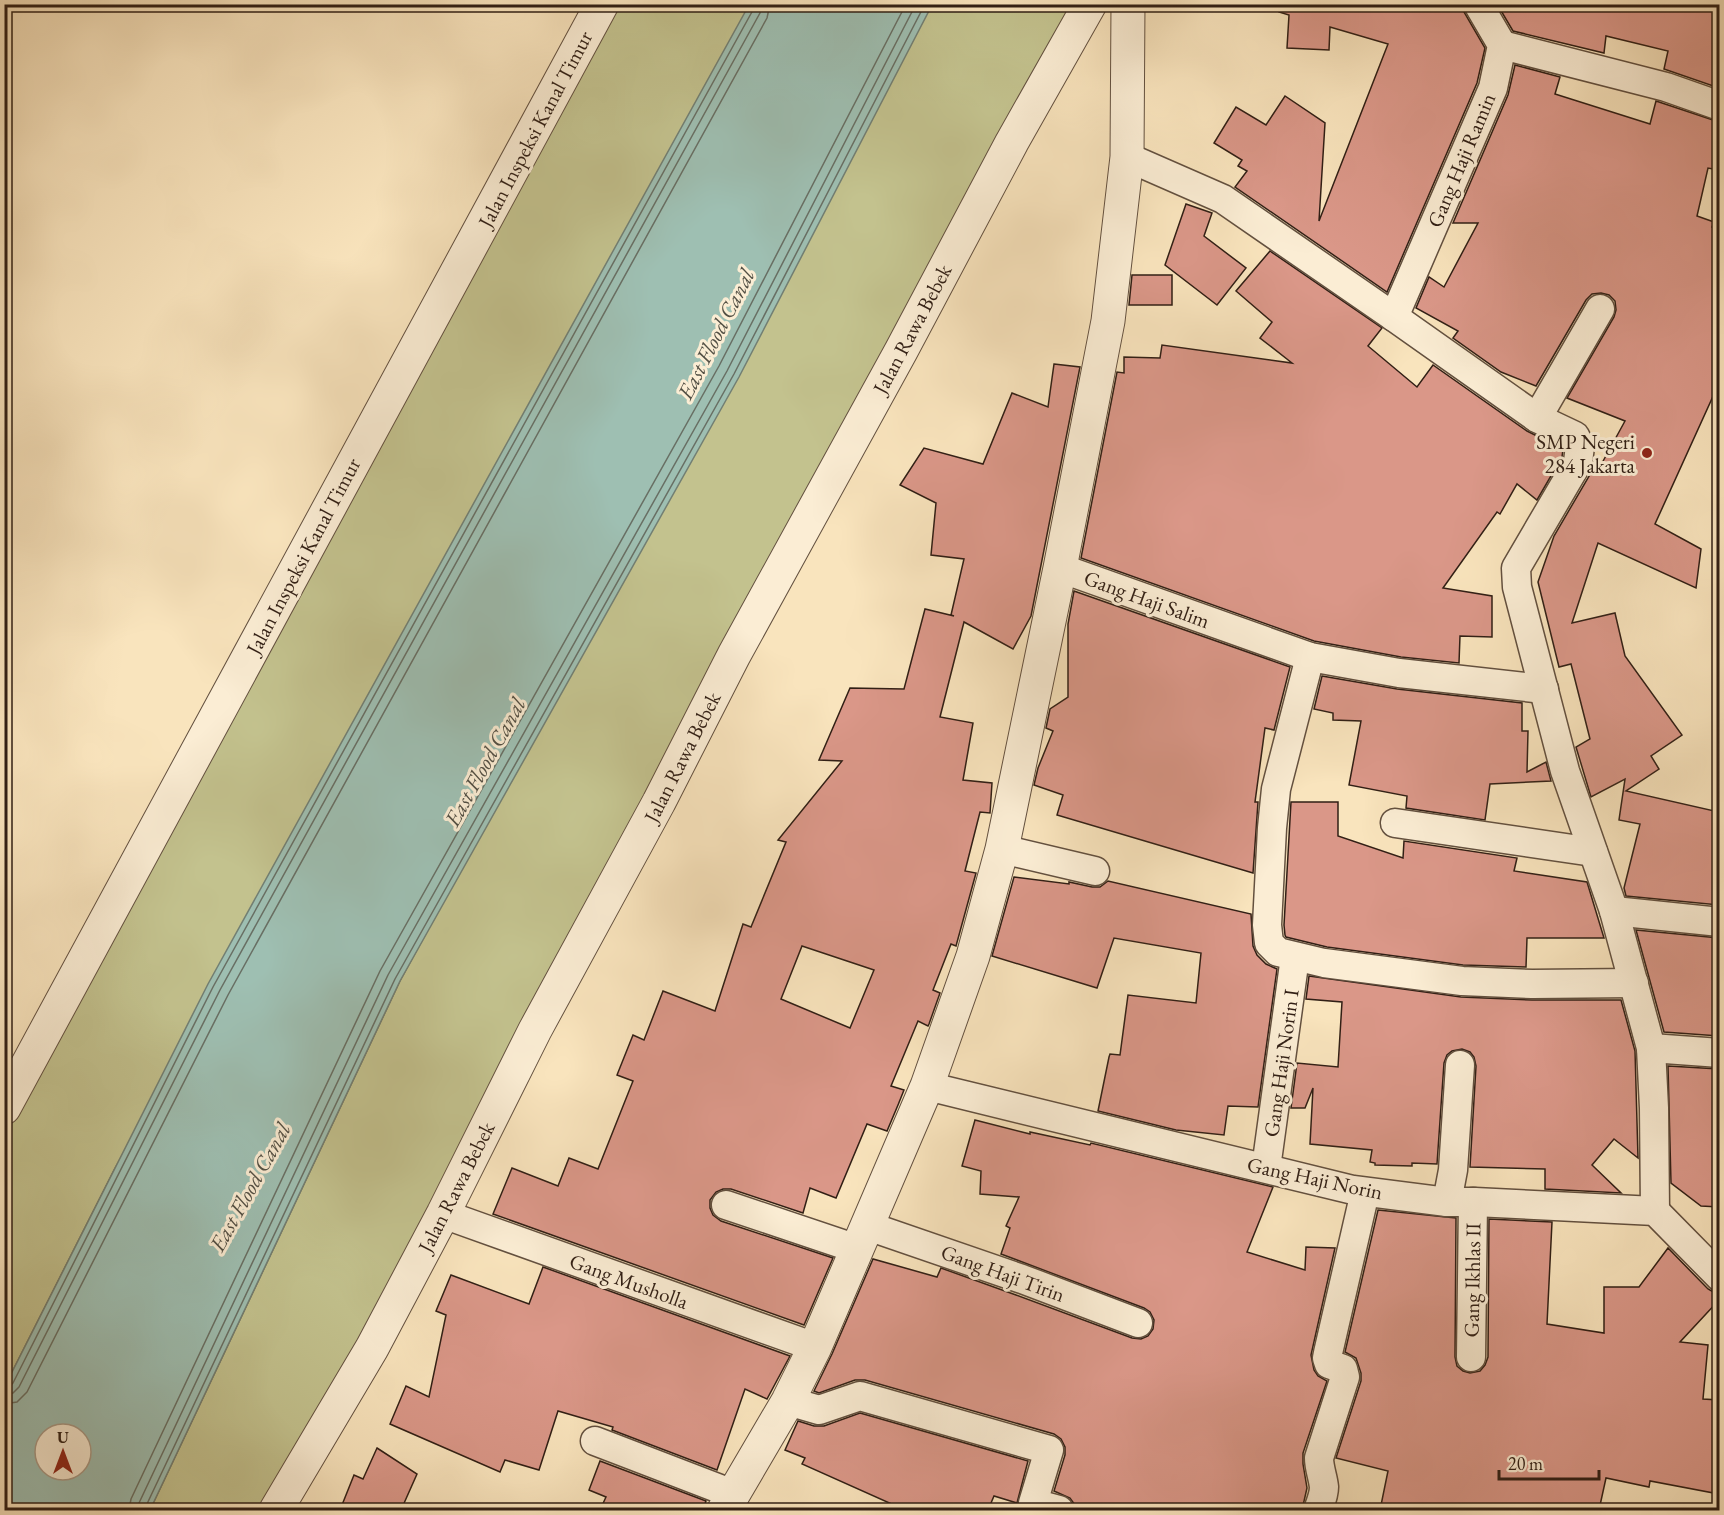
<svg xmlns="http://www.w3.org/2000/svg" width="1724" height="1515" font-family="'EB Garamond',serif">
	<rect width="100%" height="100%" fill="#f9e4bd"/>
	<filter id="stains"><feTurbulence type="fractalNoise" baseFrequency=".00333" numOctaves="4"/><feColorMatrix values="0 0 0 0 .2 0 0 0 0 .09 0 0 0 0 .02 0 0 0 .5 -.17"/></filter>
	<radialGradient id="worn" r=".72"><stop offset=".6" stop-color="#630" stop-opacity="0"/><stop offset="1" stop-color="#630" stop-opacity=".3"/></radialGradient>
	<!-- green -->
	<g fill="#c3c28e" stroke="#7a7052" stroke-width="1.5">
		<path d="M604 5H753L114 1170 5 1386V1109Z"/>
		<path d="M931 5H1090L276 1510H150L400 981Z"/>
	</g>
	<!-- water -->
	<path fill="#9ebfb2" stroke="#727f73" stroke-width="1.5" fill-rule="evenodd" d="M749 5H932L739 377 400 981 150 1510H5V1386L208 984ZM45 1434H81V1470H45Z"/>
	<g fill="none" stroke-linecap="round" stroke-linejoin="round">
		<!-- shore -->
		<g stroke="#686f64" stroke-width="1.5">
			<path d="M4 1387H9L13 1383 213 987 753 10 754 4"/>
			<path d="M4 1395 13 1393 19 1387 220 990 760 13 761 4"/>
			<path d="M4 1404 17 1402 27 1392 228 995 767 18 770 4"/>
			<path d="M129 1510 131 1499 380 971 719 366 906 4"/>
			<path d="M138 1510 139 1503 388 975 727 371 916 4"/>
			<path d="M145 1510 146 1506 395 979 734 374 925 4"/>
		</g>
	</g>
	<!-- building -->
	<g fill="#da9788" stroke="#311f15" stroke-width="1.5" fill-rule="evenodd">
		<path d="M1280 4H1462L1464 12 1485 48 1477 83 1387 292 1235 187 1247 171 1238 166 1242 160 1214 143 1236 107 1266 125 1285 96 1325 123 1319 221 1388 44 1330 27 1329 50 1287 48 1289 15 1279 12Z"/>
		<path d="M1497 4H1686L1719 13V88L1664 69 1668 51 1606 36 1604 53 1513 31Z"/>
		<path d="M1515 65 1560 77 1555 94 1650 124 1656 101 1719 122V170L1708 168 1697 216 1714 222 1712 227 1719 230V383L1655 524 1701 549 1696 588 1598 543 1572 623 1615 613 1625 656 1682 735 1651 756 1659 769 1626 791 1719 812V905L1626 896 1624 888 1640 824 1619 820 1625 779 1591 797 1576 747 1590 739 1571 664 1559 667 1538 582 1554 536 1592 471 1596 474 1625 421 1567 398 1614 317 1616 310 1615 301 1609 295 1601 293 1592 294 1586 300 1536 386 1501 372 1453 338 1458 331 1416 308 1429 277 1444 287 1478 223H1453L1508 95Z"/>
		<path d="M1186 204 1212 213 1204 236 1246 268 1217 305 1165 265Z"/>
		<path d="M1270 251 1382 328 1368 346 1417 387 1433 365 1527 431 1563 449 1562 457 1537 500 1517 484 1500 514 1497 512 1443 588 1492 596V637L1460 636 1459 663 1401 657 1314 641 1081 558 1117 372 1124 373V357L1160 358 1162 345 1292 363 1260 338 1272 322 1236 291Z"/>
		<path d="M1132 275H1172V305H1129Z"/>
		<path d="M1054 364 1080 367 1031 616 1013 649 964 622 940 717 973 723 963 780 992 783 990 813 980 812 965 871 976 873 956 946 951 944 933 990 940 993 929 1024 928 1026 918 1021 891 1086 904 1090 898 1105 887 1131 867 1124 836 1198 810 1188 803 1213 731 1189H723L716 1192 710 1200V1208L713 1215 721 1221 833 1258 804 1325 493 1214 512 1168 558 1186 569 1158 598 1169 633 1081 617 1075 633 1035 644 1040 663 991 715 1011 743 924 751 927 786 842 778 840 842 761 819 760 850 688 904 689 925 609 954 616 951 615 964 559 931 555 936 503 900 485 924 448 983 464 1012 393 1048 407ZM802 946 874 970 850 1028 781 999Z"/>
		<path d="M1074 591 1290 667 1274 730 1265 728 1255 802H1258L1253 873 1057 815 1063 795 1034 785 1038 768 1053 731 1046 728 1050 709 1068 697V624Z"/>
		<path d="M1322 676 1397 689 1522 703V731H1528L1527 772 1546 762 1551 781 1490 784 1485 820 1406 808 1407 796 1349 785 1361 721 1333 720V713L1314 709Z"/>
		<path d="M1291 802H1338V836L1403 858 1404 841 1517 858 1514 871 1587 882 1604 938H1527L1526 967 1463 965 1327 947 1286 937 1285 935 1284 925Z"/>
		<path d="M1014 877 1069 884V882L1092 887H1100L1108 881 1251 914 1253 946 1257 955 1266 964 1277 969 1258 1107 1228 1106 1224 1135 1176 1130 1098 1111 1109 1057 1110 1054 1120 1055 1128 995 1196 1003 1201 953 1114 938 1097 988 992 956Z"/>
		<path d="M1636 930 1719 938V1036L1664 1032Z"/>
		<path d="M1309 976 1461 997 1532 1000H1621L1635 1051 1638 1158 1614 1139 1592 1165 1621 1193 1545 1189V1169L1470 1167 1476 1066 1474 1057 1470 1052 1462 1049 1452 1051 1447 1055 1444 1063 1437 1164 1412 1163V1166L1375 1165V1163L1370 1162 1372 1150 1310 1144 1313 1088 1305 1108H1291L1297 1063 1338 1067 1342 1002 1306 999Z"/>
		<path d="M1668 1066 1719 1069V1207L1701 1206 1671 1183Z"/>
		<path d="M975 1120 1030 1134V1132L1090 1145 1091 1143 1273 1187 1247 1252 1305 1270 1306 1247 1335 1248 1311 1355 1314 1370 1318 1376 1327 1381 1303 1453V1464L1307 1488 1302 1510H1075V1505L1070 1498 1054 1491 1065 1455V1447L1061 1439 1054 1434 865 1380H855L819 1393 814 1391 832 1354 873 1259 937 1277 941 1268 1016 1295 1132 1338 1141 1339 1148 1336 1153 1329 1154 1320 1150 1312 1144 1308 1001 1254 1010 1228 1006 1226 1019 1197 980 1194 981 1171 962 1166Z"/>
		<path d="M1378 1210 1456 1218 1455 1357 1457 1366 1463 1371 1470 1373 1480 1371 1485 1365 1488 1357 1489 1219 1552 1222 1547 1324 1604 1333V1287H1639L1668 1248 1708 1289 1715 1293H1719V1300L1680 1342 1708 1345 1703 1399 1719 1400V1494L1650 1481 1649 1487 1606 1478 1599 1510H1380L1388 1471 1336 1458 1361 1381V1373L1356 1358 1345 1352Z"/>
		<path d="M543 1267 790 1356 767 1399 745 1389 717 1470 612 1430 613 1427 558 1411 539 1470 505 1460 500 1472 390 1424 406 1386 429 1397 446 1315 436 1311 451 1275 529 1304Z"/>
		<path d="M860 1413 1028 1461 1017 1503 994 1496 988 1510H905L802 1464 805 1458 785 1450 798 1421 814 1426H824Z"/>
		<path d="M377 1448 417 1474 401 1510H340L354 1475 363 1479Z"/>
		<path d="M600 1461 706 1501 703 1510H600L606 1497 589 1490Z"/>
	</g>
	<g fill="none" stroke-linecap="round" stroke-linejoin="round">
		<defs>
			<g id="minor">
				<path d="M1502 45 1666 87 1720 106"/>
				<path d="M1127 157 1223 199 1394 317 1537 418 1575 436 1580 446 1578 462 1516 568 1517 587 1565 771 1614 911 1651 1048 1654 1108 1655 1211"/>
				<path d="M1394 317 1493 88 1502 45 1478 4"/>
				<path d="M1537 418 1600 309"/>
				<path d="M1060 568 1310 657 1399 673 1544 689"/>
				<path d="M1310 657 1276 789 1272 828 1267 925 1269 943 1278 952 1324 963 1462 981 1532 984 1634 983"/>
				<path d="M1395 823 1593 852"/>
				<path d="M1002 849 1095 871"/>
				<path d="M1614 911 1720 922"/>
				<path d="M1651 1048 1720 1053"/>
				<path d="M927 1086 1353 1190 1447 1202H1475L1655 1211 1720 1277"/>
				<path d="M1266 1168 1295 957"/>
				<path d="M1447 1202 1453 1170 1460 1065"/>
				<path d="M726 1205 857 1249"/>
				<path d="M443 1214 815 1347"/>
				<path d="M868 1226 1022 1279 1138 1323"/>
				<path d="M1471 1357 1473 1202"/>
				<path d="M788 1401 819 1410 860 1396 1049 1450 1033 1503 1059 1510"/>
				<path d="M595 1441 733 1494"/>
				<path d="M1318 1510C1321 1502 1324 1495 1324 1487 1323 1477 1319 1468 1319 1458L1345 1377 1343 1369 1329 1364 1327 1358 1328 1353 1365 1192"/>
			</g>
			<g id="tertiary">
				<path d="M4 1108 602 4"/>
				<path d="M276 1510 372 1348 443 1214 535 1030 659 802 734 655 901 351 1012 142 1090 4"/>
				<path d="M724 1510 788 1401 815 1347 927 1086 973 956 1002 849 1060 568 1108 321 1127 157 1128 4"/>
			</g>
		</defs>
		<!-- minor casing -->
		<use href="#minor" stroke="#63503f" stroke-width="31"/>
		<!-- tertiary casing -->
		<use href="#tertiary" stroke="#63503f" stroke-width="35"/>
		<!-- minor -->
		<use href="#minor" stroke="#fbedd4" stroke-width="28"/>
		<!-- tertiary -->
		<use href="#tertiary" stroke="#fbedd4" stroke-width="33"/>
	</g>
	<!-- markers -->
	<circle fill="#8f2418" stroke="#fbedd4" stroke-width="2" cx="1647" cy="453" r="6"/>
	<g text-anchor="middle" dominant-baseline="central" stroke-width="6" stroke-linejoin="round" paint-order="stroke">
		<!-- street labels -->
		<g font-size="21" fill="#311f15" stroke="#fbedd4">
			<text transform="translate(535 129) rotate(-62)">Jalan Inspeksi Kanal Timur</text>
			<text transform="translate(1461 160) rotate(-67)">Gang Haji Ramin</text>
			<text transform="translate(912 329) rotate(-62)">Jalan Rawa Bebek</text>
			<text transform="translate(303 556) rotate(-62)">Jalan Inspeksi Kanal Timur</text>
			<text transform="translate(1147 599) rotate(20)">Gang Haji Salim</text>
			<text transform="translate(682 757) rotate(-63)">Jalan Rawa Bebek</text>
			<text transform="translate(1281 1063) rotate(-82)">Gang Haji Norin I</text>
			<text transform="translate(1315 1178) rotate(12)">Gang Haji Norin</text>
			<text transform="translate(456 1187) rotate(-63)">Jalan Rawa Bebek</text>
			<text transform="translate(1003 1273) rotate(20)">Gang Haji Tirin</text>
			<text transform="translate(1472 1280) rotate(-89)">Gang Ikhlas II</text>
			<text transform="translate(629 1281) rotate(20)">Gang Musholla</text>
		</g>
		<!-- poi labels -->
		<g font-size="21" fill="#311f15" stroke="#fbedd4" text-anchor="end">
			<text x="1635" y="441">SMP Negeri<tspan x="1635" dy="24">284 Jakarta</tspan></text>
		</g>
		<!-- water labels -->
		<g font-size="22" font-style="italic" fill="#524f44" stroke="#fbedd4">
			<text transform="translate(716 334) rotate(-63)">East Flood Canal</text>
			<text transform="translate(485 762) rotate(-61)">East Flood Canal</text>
			<text transform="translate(250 1187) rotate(-61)">East Flood Canal</text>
		</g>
	</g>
	<!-- margin -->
	<rect width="1724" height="1515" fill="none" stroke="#f9e4bd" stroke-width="24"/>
	<rect x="6" y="6" width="1712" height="1503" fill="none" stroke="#311f15" stroke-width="3"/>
	<rect x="12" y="12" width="1700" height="1491" fill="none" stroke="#311f15" stroke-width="1.5"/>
	<!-- north arrow -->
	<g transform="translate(63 1452)"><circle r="28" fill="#fbedd4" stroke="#aa9b88" stroke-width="1.5"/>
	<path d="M0-4.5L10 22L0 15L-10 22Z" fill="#8f2418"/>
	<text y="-9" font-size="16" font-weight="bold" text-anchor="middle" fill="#311f15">U</text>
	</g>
	<!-- scale -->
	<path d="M1499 1470v9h100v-9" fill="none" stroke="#311f15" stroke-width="3"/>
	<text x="1508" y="1470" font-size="18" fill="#311f15" stroke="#fbedd4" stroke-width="4.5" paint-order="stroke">20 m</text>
	<rect width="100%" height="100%" filter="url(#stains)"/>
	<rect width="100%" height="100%" fill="url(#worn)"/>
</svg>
